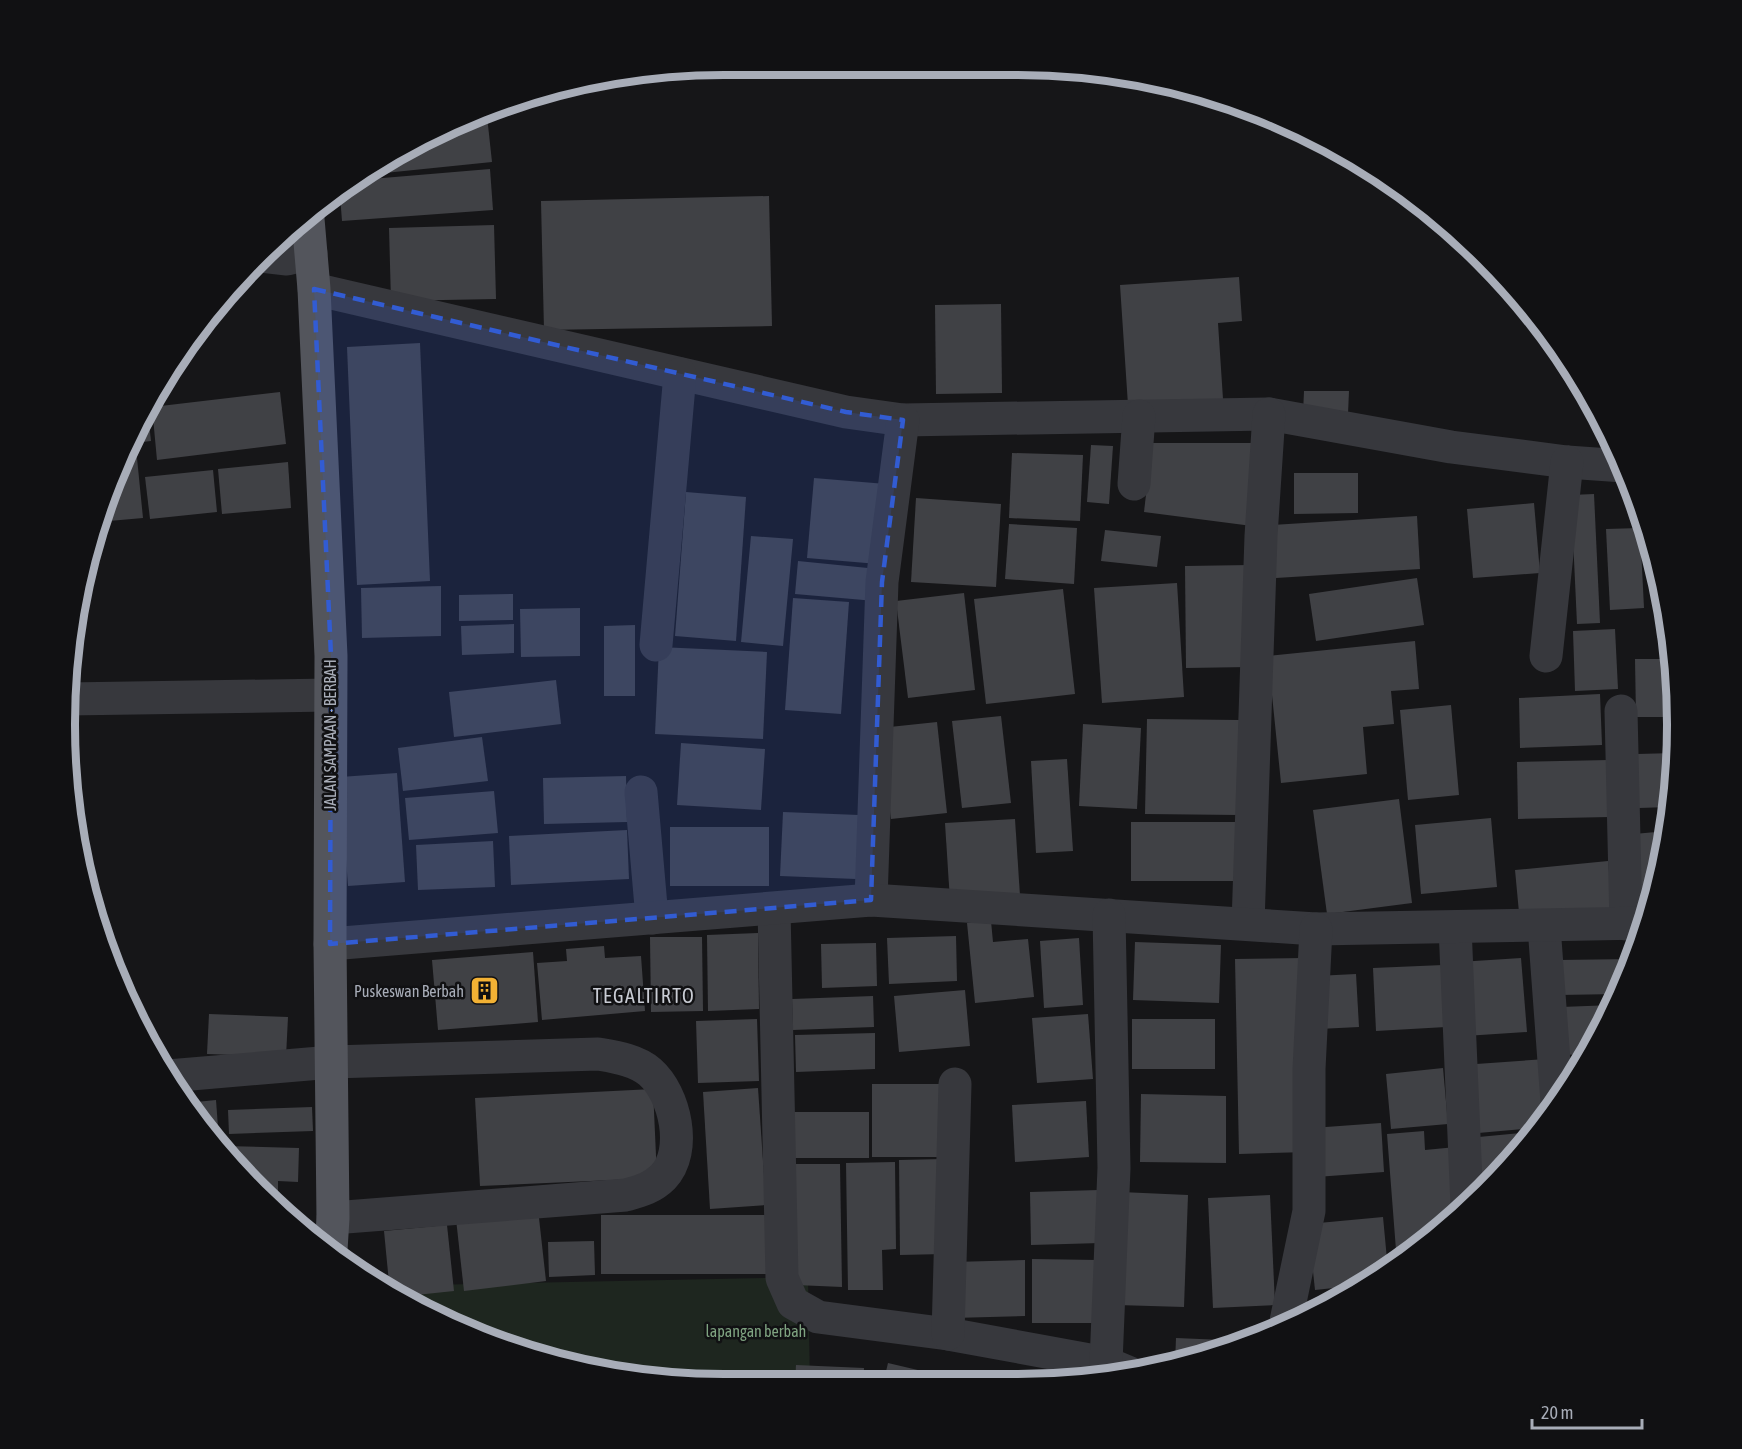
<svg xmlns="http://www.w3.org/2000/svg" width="1742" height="1449" font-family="'Asap Condensed',sans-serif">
	<rect width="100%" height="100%" fill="#161618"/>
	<!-- green -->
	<path fill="#1e261f" d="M808 1277 810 1384 681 1383 513 1350 395 1296 380 1286Z"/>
	<!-- building -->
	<g fill="#404145">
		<path d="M487 116 492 162 365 175 395 153Z"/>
		<path d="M490 169 493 210 342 221 340 195 359 180Z"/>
		<path d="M769 196 772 326 544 330 541 201Z"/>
		<path d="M494 225 496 299 391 301 389 228Z"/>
		<path d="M1239 277 1242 321 1218 323 1223 399 1128 405 1120 285Z"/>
		<path d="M1001 304 1002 393 936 394 935 305Z"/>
		<path d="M420 343 430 581 357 585 347 347Z"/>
		<path d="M1304 391H1349L1348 414H1303Z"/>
		<path d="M280 392 286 444 157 460 152 407Z"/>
		<path d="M148 414 151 441 134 443Z"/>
		<path d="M1152 443H1260L1252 526 1144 512Z"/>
		<path d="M1091 445 1113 446 1109 504 1087 502Z"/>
		<path d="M131 448H136L143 518 98 522 100 512Z"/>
		<path d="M1012 453 1083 455 1080 521 1009 518Z"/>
		<path d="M288 462 291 508 222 514 218 469Z"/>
		<path d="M213 470 217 512 150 519 145 477Z"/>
		<path d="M1294 473H1358V513L1294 514Z"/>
		<path d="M814 478 886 484 878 564 807 558Z"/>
		<path d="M686 492 746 497 736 641 675 636Z"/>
		<path d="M1594 494 1600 623 1577 624 1571 495Z"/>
		<path d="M916 498 1001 504 996 587 911 582Z"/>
		<path d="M1534 503 1540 573 1473 578 1467 509Z"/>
		<path d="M1417 516 1420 569 1276 578 1272 525Z"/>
		<path d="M1009 524 1077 528 1074 584 1005 579Z"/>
		<path d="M1640 528 1644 608 1610 610 1606 529Z"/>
		<path d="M1105 530 1161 536 1157 567 1101 561Z"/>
		<path d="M751 536 793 539 783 646 741 642Z"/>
		<path d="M798 561 878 569 875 601 795 594Z"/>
		<path d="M1250 565V667L1186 668 1185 566Z"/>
		<path d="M1656 565 1665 595 1669 637 1657 638 1653 566Z"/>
		<path d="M1417 578 1424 625 1316 641 1309 594Z"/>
		<path d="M1177 583 1184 697 1102 703 1094 588Z"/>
		<path d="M441 586V636L362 638 361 588Z"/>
		<path d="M1063 589 1075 694 986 704 974 599Z"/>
		<path d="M964 593 975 690 908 698 896 601Z"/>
		<path d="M513 594V620L459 621V595Z"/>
		<path d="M793 598 849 602 841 714 785 710Z"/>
		<path d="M580 608V656L521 657 520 609Z"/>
		<path d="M514 624V653L462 655 461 626Z"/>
		<path d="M635 625V696H604V626Z"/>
		<path d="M1615 629 1618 689 1575 691 1573 631Z"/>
		<path d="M1415 641 1419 689 1391 691 1394 724 1363 727 1367 774 1281 783 1268 656Z"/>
		<path d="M659 647 767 652 763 739 655 734Z"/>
		<path d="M1635 659H1671L1677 717H1636Z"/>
		<path d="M556 680 561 724 454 737 449 692Z"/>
		<path d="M1600 694 1602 745 1520 748 1519 698Z"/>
		<path d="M1451 705 1459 795 1408 800 1400 710Z"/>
		<path d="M1001 716 1011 803 962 808 952 721Z"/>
		<path d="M1147 719 1239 720 1238 815 1145 814Z"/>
		<path d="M937 722 947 813 891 819 880 728Z"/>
		<path d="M1083 724 1141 728 1137 809 1079 806Z"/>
		<path d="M482 737 488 781 403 791 398 748Z"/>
		<path d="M681 743 765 749 761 810 677 805Z"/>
		<path d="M1675 753 1669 807 1639 808 1637 754Z"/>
		<path d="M1067 759 1073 851 1036 853 1031 761Z"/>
		<path d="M1609 760 1610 817 1518 819 1517 762Z"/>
		<path d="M397 773 405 882 348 886 340 777Z"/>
		<path d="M626 776 627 822 544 824 543 778Z"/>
		<path d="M494 791 498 833 409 840 405 798Z"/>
		<path d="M1399 799 1412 903 1327 914 1313 810Z"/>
		<path d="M783 812 859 815 856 879 780 876Z"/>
		<path d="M1491 818 1497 887 1421 894 1415 825Z"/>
		<path d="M1015 819 1020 896 950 901 945 823Z"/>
		<rect x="1131" y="822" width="111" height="59"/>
		<rect x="670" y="827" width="99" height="59"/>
		<path d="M627 830 629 879 511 885 509 836Z"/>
		<path d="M1667 831 1665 853 1649 905H1640L1634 834Z"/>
		<path d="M493 841 495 887 418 890 416 845Z"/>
		<path d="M1608 861 1613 914 1520 923 1515 870Z"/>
		<path d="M991 921 993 942 1028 939 1034 997 975 1003 967 923Z"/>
		<path d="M758 933 759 1009 708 1011 707 935Z"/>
		<path d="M956 936 957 981 889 984 887 938Z"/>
		<path d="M650 937H702L703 1011 651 1012Z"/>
		<path d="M1079 938 1083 1005 1044 1008 1040 941Z"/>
		<path d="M1135 942 1221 945 1219 1003 1133 1000Z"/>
		<path d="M876 943 877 986 822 988 821 944Z"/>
		<path d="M604 946 605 958 641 956 645 1011 542 1020 537 963 567 961 566 949Z"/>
		<path d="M533 952 538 1022 438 1030 432 960Z"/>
		<path d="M1304 958 1308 1152 1239 1154 1235 959Z"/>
		<path d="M1521 958 1527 1032 1465 1036 1459 962Z"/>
		<path d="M1633 959 1618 994 1559 995 1558 960Z"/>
		<path d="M1443 965 1446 1027 1376 1031 1373 968Z"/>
		<path d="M1356 974 1359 1027 1319 1029 1316 976Z"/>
		<path d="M965 990 970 1046 899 1052 894 996Z"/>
		<path d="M873 996 874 1027 793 1030 792 999Z"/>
		<path d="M1613 1005 1586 1054 1563 1055 1561 1007Z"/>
		<path d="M209 1014 288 1017 286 1057 207 1054Z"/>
		<path d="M1088 1014 1093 1079 1037 1083 1032 1018Z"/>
		<path d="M757 1019 759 1081 698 1083 696 1021Z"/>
		<rect x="1132" y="1019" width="83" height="50"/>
		<path d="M875 1033V1069L796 1072 795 1035Z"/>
		<path d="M1546 1059 1551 1110 1536 1128 1467 1134 1462 1065Z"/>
		<path d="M1443 1068 1448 1124 1391 1129 1386 1074Z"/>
		<rect x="872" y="1084" width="74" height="73"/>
		<path d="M758 1088 766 1205 710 1209 703 1092Z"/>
		<path d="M653 1089 657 1178 480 1186 475 1098Z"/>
		<path d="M1141 1094 1226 1096V1163L1140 1162Z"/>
		<path d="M216 1100 219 1141 186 1103Z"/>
		<path d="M1086 1101 1089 1157 1015 1162 1012 1105Z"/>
		<path d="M312 1107 313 1131 229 1134 228 1110Z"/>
		<rect x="787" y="1112" width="82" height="46"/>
		<path d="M1381 1123 1384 1172 1316 1177 1312 1128Z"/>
		<path d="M1424 1131 1425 1150 1456 1147 1461 1210 1397 1263 1387 1134Z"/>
		<path d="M1532 1132 1484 1191 1471 1202 1468 1138Z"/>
		<path d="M224 1146 299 1148 298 1182 278 1181V1207Z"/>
		<path d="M943 1159 944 1254 900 1255 899 1160Z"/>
		<path d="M895 1162 896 1249 882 1250 883 1290H848L846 1163Z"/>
		<path d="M789 1164H840L842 1287 796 1285Z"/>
		<path d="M1099 1190 1101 1243 1031 1245 1030 1192Z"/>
		<path d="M1121 1192 1188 1195 1184 1307 1117 1305Z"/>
		<path d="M1270 1195 1275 1305 1213 1308 1208 1198Z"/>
		<path d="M538 1209 546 1281 464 1291 456 1219Z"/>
		<rect x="601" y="1215" width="166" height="59"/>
		<path d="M1383 1217 1388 1270 1362 1285 1315 1290 1308 1224Z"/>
		<path d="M447 1225 454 1291 397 1297 390 1293 384 1231Z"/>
		<path d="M594 1241 595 1275 549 1277 548 1242Z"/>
		<path d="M1032 1259 1098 1260V1323H1032Z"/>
		<path d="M1025 1260V1316L953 1318V1262Z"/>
		<path d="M1176 1338 1247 1341 1175 1363Z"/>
		<path d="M888 1363 939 1375 937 1384H883Z"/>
		<path d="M796 1365 864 1368 863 1384H795Z"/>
	</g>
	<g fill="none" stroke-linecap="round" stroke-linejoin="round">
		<!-- minor -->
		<g stroke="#37383d" stroke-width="33">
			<path d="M261 256 287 259 311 253"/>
			<path d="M314 289 846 412 903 420 1269 414 1451 447 1567 462 1624 466"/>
			<path d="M1134 484 1139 416"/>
			<path d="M656 645 680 374"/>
			<path d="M1546 656 1567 462"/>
			<path d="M67 699 330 695"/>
			<path d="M1621 711 1626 924"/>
			<path d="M641 792 652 918"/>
			<path d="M871 900 882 582 903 420"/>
			<path d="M774 909 782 1278 793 1303 818 1317 948 1334 1106 1363 1130 1373"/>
			<path d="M1248 924 1261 536 1269 414"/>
			<path d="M1544 926 1557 1102"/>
			<path d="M1455 927 1467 1205"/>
			<path d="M330 944 871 900 1316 929 1644 923"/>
			<path d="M168 1076 332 1062 598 1054C615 1057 636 1060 650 1072 675 1094 688 1151 663 1177 652 1188 640 1191 626 1195L333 1218"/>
			<path d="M1285 1326 1309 1211V1069L1316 929"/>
			<path d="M948 1334 955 1084"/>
			<path d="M1106 1363 1114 1168 1109 915"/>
		</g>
		<!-- major -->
		<path stroke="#53555c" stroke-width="33" d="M308 219 314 289 331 656 330 944 333 1218 331 1250"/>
	</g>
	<!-- marked area -->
	<path fill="#325cd3" fill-opacity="0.2" stroke="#325cd3" stroke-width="4.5" stroke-dasharray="12 8" stroke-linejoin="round" d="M314 289 846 412 903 420 882 582 871 900 330 944 331 656Z"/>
	<!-- icons -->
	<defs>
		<symbol id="building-square" viewBox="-11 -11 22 22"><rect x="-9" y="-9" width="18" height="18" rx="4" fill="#f2b134" stroke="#111113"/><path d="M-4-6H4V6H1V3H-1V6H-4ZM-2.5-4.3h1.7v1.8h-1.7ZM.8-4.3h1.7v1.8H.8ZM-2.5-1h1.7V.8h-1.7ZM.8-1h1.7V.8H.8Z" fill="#111"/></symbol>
	</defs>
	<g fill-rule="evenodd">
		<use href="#building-square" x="468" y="974" width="33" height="33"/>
	</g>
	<g text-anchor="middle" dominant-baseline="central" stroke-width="5" stroke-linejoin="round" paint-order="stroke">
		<!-- street labels -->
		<g font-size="16" fill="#a8adb8" stroke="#111113">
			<text transform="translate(330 735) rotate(-90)">JALAN SAMPAAN - BERBAH</text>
		</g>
		<!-- poi labels -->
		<g font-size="16" fill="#a8adb8" stroke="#111113" text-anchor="end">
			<text x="464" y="991">Puskeswan Berbah</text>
		</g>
		<!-- park labels -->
		<g font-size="16" fill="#7fa381" stroke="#111113">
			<text x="756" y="1331">lapangan berbah</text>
		</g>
		<!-- quarter labels -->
		<g font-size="20" letter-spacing="1.5" fill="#c9ccd4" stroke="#111113">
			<text x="644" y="995">TEGALTIRTO</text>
		</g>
	</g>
	<!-- crop -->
	<path d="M0 0H1742V1449H0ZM724 75H1018A649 649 0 0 1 1667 724V725A649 649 0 0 1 1018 1374H724A649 649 0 0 1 75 725V724A649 649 0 0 1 724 75Z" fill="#111113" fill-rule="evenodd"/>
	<path fill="none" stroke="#a8adb8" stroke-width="8" d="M724 75H1018A649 649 0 0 1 1667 724V725A649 649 0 0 1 1018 1374H724A649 649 0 0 1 75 725V724A649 649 0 0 1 724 75Z"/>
	<!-- scale -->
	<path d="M1532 1419v9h110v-9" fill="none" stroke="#a8adb8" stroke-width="3"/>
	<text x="1541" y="1419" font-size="18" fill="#a8adb8" stroke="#111113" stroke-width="4.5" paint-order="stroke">20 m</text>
</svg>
